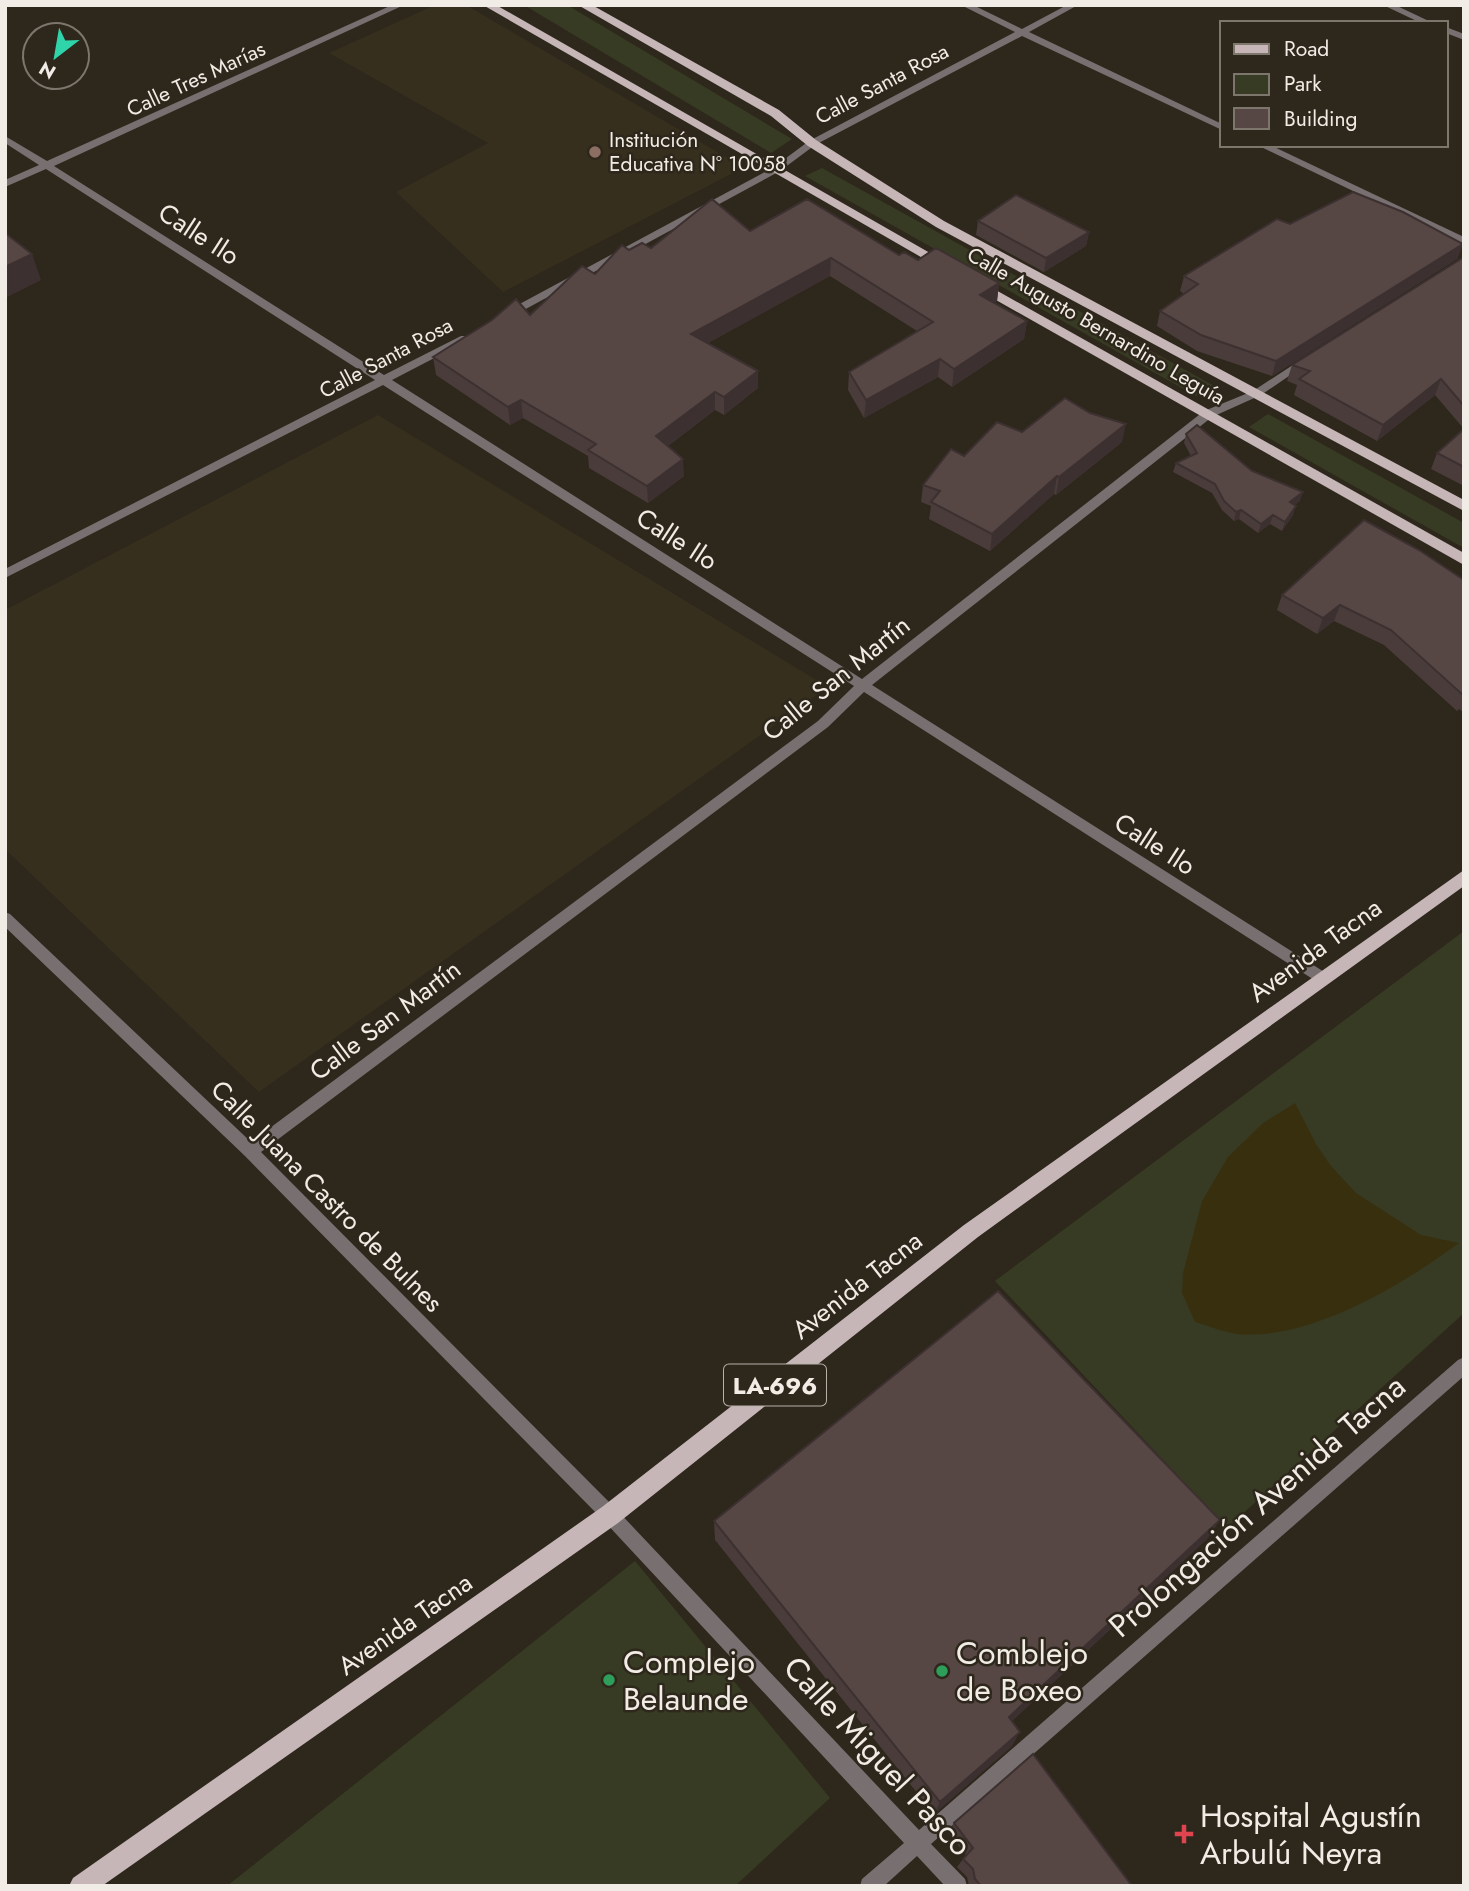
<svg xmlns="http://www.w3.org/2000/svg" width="1469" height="1891" font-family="Jost,sans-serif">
	<rect width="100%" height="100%" fill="#2e271c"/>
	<!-- education -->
	<g fill="#362f1e">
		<path d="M435 5H466L731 160 737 171 503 292 396 192 488 143 329 53Z"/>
		<path d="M378 415 828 687 259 1092 5 849V610Z"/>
	</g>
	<!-- green -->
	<g fill="#383b23">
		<path d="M524 5H567L792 139 771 153Z"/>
		<path d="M822 168 1216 387 1196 396 805 176Z"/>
		<path d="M1268 414 1464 523V548L1249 427Z"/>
		<path d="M1464 931V1313L1227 1528 995 1281Z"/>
		<path d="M635 1561 830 1798 735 1886H227Z"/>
	</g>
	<!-- sand -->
	<path fill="#382f0f" d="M1295 1103 1316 1144 1331 1166 1356 1193 1421 1235 1459 1243C1402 1285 1310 1341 1237 1334 1223 1332 1209 1326 1195 1322L1182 1293 1183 1273 1202 1201 1228 1157 1263 1123Z"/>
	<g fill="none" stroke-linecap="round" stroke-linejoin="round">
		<!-- street -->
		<g fill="#776f70" fill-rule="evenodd">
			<path d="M392 5H404L54 166 384 375 461 336H469V340L392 380 862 679 1204 411 1253 391 1302 359 1306 358 1311 361 1261 395 1212 417 872 685 1329 975 1331 979 1329 983H1319L864 692 828 727 261 1152 616 1509 919 1830 1458 1360 1464 1357V1376L931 1844 965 1879 967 1886H945L917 1856 884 1886H860L862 1879 904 1843 604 1521 245 1156 5 927V912L10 914 251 1142 818 721 854 686 383 385 5 578V569L375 380 46 169 5 187V180L39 165 5 143V136L47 161Z"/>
			<path d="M961 5H973L1022 29 1067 5H1078L1029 32 1222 124V130L1022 36 815 145 780 171 511 317H503V313L774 167 809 141 1015 32Z"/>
			<path d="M1383 5H1395L1433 23H1421Z"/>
			<path d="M1446 27 1464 34V40L1446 33Z"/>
			<path d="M1257 145H1270L1464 237V244Z"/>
		</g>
		<!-- primary -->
		<g fill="#c6b6b7" fill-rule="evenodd">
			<path d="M483 5H496L951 265 950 268H940Z"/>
			<path d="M578 5H592L779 110 816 140 944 221 1464 500V511L936 227 808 146 771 116Z"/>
			<path d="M978 280 1464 553V565L973 287V281Z"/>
			<path d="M1464 870V886L978 1237 618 1523 102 1886H69L73 1878 602 1507 964 1225Z"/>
		</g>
	</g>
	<!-- wall -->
	<g fill="#4a3c3a">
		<path d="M978 221 1089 232 1086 246 1044 272 976 235Z"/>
		<path d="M1290 224 1463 244 1457 259 1272 376 1197 351 1157 326 1160 311 1184 294 1180 291 1184 276Z"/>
		<path d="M750 231 899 255 999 283 997 301 994 303 1027 321 1024 339 952 387 938 377 864 418 848 390 849 372 917 331 830 276 708 343 758 388 724 415 715 410 668 446 684 476 648 503 589 468 588 456 523 418 510 425 436 375 433 357 530 315 595 274 629 250 651 248Z"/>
		<path d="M1464 257V429L1435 395 1377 441 1294 395 1297 385 1287 381 1292 365Z"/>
		<path d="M1464 429V486L1431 469 1437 453Z"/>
		<path d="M1022 432 1122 442 1056 495 1054 494 990 551 929 519 931 506 921 502 923 485 964 456Z"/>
		<path d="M1186 434 1252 471 1300 501 1294 505 1293 515 1282 531 1270 524 1258 533 1239 519 1234 521 1222 510 1212 493 1173 472 1176 463 1191 456 1184 443Z"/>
		<path d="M1464 580V713L1459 709 1457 711 1384 645 1334 621 1317 634 1277 610 1282 595Z"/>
		<path d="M1220 1520 1207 1539 1012 1721V1746L934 1814 715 1540 714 1521Z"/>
		<path d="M954 1823 1132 1886H969L967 1877 957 1867 966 1855 948 1832Z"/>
	</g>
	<!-- shaded-wall -->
	<g fill="#3c3130">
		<path d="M1089 232 1086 246 1044 272 1046 258Z"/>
		<path d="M1463 244 1457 259 1272 376 1276 361Z"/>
		<path d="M32 254 41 280 5 298V267Z"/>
		<path d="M831 258 830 276 692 352 691 334Z"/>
		<path d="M999 283 997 301 978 313 980 295Z"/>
		<path d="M1027 321 1024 339 952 387 954 369Z"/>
		<path d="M940 359 938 377 864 418 866 400Z"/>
		<path d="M758 371V388L724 415V397Z"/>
		<path d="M1441 379 1435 395 1377 441 1383 425Z"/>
		<path d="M715 392V410L657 454 656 436Z"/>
		<path d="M521 400 523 418 510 425 508 407Z"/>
		<path d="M1126 424 1122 442 1056 495 1059 477Z"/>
		<path d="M683 459 684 476 648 503 647 486Z"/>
		<path d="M1057 476 1054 494 990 551 992 534Z"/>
		<path d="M1303 492 1300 501 1287 511 1290 502Z"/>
		<path d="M1296 506 1293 515 1282 531 1285 522Z"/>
		<path d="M1241 510 1239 519 1234 521 1236 512Z"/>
		<path d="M1273 515 1270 524 1258 533 1261 524Z"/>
		<path d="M1340 605 1334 621 1317 634 1323 618Z"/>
		<path d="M1220 1520 1207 1539 1001 1731 1009 1717Z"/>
		<path d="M1020 1732 1012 1746 934 1814 940 1802Z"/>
	</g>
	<!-- building -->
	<g fill="#564644" stroke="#3c3130" stroke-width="2">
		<path d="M1353 192 1403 212 1463 244 1276 361 1201 335 1160 311 1198 284 1184 276 1277 219 1290 224Z"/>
		<path d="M1016 195 1089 232 1046 258 978 221Z"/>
		<path d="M712 199 750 231 807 199 899 255 904 252 918 260 936 248 999 283 980 295 1027 321 954 369 940 359 866 400 849 372 933 322 831 258 691 334 758 371 724 397 715 392 656 436 683 459 647 486 588 450 596 444 521 400 508 407 433 357 492 320 516 299 530 315 582 266 595 274 622 245 629 250 642 243 651 248Z"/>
		<path d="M5 233 32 254 5 267Z"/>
		<path d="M1464 257V406L1441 379 1383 425 1299 379 1310 371 1292 365Z"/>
		<path d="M1065 398 1090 413 1126 424 1059 477 1057 476 992 534 931 502 940 491 923 485 951 449 964 456 997 422 1022 432Z"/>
		<path d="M1197 425 1252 471 1303 492 1290 502 1296 506 1285 522 1273 515 1261 524 1241 510 1236 512 1224 501 1215 484 1176 463 1197 453 1186 434Z"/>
		<path d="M1464 429V467L1437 453Z"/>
		<path d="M1364 520 1419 550 1464 580V696L1391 630 1340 605 1323 618 1282 595Z"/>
		<path d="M998 1291 1220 1520 1009 1717 1020 1732 940 1802 714 1521Z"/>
		<path d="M1033 1754 1132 1886H981L975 1879 973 1869 963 1859 973 1848 954 1823Z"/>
	</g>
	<!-- markers -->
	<circle fill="#8d6e63" stroke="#2e271c" stroke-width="2.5" cx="595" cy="152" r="7"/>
	<g fill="#2e9e5b" stroke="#2e271c" stroke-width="2.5">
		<circle cx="942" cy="1671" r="7"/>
		<circle cx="609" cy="1680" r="7"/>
	</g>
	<path fill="#e0444e" stroke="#2e271c" stroke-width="2.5" d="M1180.5 1823.5h7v7h7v7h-7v7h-7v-7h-7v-7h7z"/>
	<g text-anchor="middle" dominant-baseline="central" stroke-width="5" stroke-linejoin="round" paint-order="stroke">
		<!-- far-street labels -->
		<g font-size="21" fill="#f1ece5" stroke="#2e271c">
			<text transform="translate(196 79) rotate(-25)">Calle Tres Marías</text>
			<text transform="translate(882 84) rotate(-28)">Calle Santa Rosa</text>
			<text transform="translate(1096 326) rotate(30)">Calle Augusto Bernardino Leguía</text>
			<text transform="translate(386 358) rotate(-28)">Calle Santa Rosa</text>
		</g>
		<!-- far-poi labels -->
		<g font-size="21" fill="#f1ece5" stroke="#2e271c" text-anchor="start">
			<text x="609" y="140">Institución<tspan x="609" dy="24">Educativa Nº 10058</tspan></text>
		</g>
		<!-- shield labels -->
		<rect fill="#2e271c" stroke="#b6b1a9" stroke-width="2" x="724" y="1364.5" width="102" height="41" rx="5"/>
		<g font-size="24" font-weight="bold" fill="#f1ece5">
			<text x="775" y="1385">LA-696</text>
		</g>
		<!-- street labels -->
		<g font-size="26" fill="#f1ece5" stroke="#2e271c">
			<text transform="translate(199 234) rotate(33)">Calle Ilo</text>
			<text transform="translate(677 539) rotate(33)">Calle Ilo</text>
			<text transform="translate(836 678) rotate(-39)">Calle San Martín</text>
			<text transform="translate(1155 844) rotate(33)">Calle Ilo</text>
			<text transform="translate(1315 950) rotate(-36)">Avenida Tacna</text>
			<text transform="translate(385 1020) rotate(-37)">Calle San Martín</text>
			<text transform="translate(327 1196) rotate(45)">Calle Juana Castro de Bulnes</text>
			<text transform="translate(857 1285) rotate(-38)">Avenida Tacna</text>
			<text transform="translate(405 1624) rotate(-35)">Avenida Tacna</text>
		</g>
		<!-- near-street labels -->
		<g font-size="32" fill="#f1ece5" stroke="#2e271c">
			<text transform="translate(1257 1506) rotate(-41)">Prolongación Avenida Tacna</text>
			<text transform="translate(878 1756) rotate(47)">Calle Miguel Pasco</text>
		</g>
		<!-- near-poi labels -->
		<g font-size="32" fill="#f1ece5" stroke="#2e271c" text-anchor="start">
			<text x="956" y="1653">Comblejo<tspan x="956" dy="37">de Boxeo</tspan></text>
			<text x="623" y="1662">Complejo<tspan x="623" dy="37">Belaunde</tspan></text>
			<text x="1200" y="1816">Hospital Agustín<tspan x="1200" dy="37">Arbulú Neyra</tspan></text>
		</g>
	</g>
	<!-- border -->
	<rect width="1469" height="1891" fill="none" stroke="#f1ece5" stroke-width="14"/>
	<!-- legend -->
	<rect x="1220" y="21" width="228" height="126" fill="#2e271c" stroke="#7c766c" stroke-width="2"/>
	<rect x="1234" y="44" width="35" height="10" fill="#c6b6b7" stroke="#7c766c" stroke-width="2"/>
	<text x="1284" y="56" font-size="21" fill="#f1ece5">Road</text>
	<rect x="1234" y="74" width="35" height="21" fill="#383b23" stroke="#7c766c" stroke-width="2"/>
	<text x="1284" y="91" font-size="21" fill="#f1ece5">Park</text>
	<rect x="1234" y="108" width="35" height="21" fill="#564644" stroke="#7c766c" stroke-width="2"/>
	<text x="1284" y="126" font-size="21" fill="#f1ece5">Building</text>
	<!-- north arrow -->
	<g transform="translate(56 56) rotate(211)"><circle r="33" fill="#2e271c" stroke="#7c766c" stroke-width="2"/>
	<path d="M0-5L12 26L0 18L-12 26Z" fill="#2fd4aa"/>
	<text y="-10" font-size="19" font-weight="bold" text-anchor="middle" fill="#f1ece5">N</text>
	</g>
</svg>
